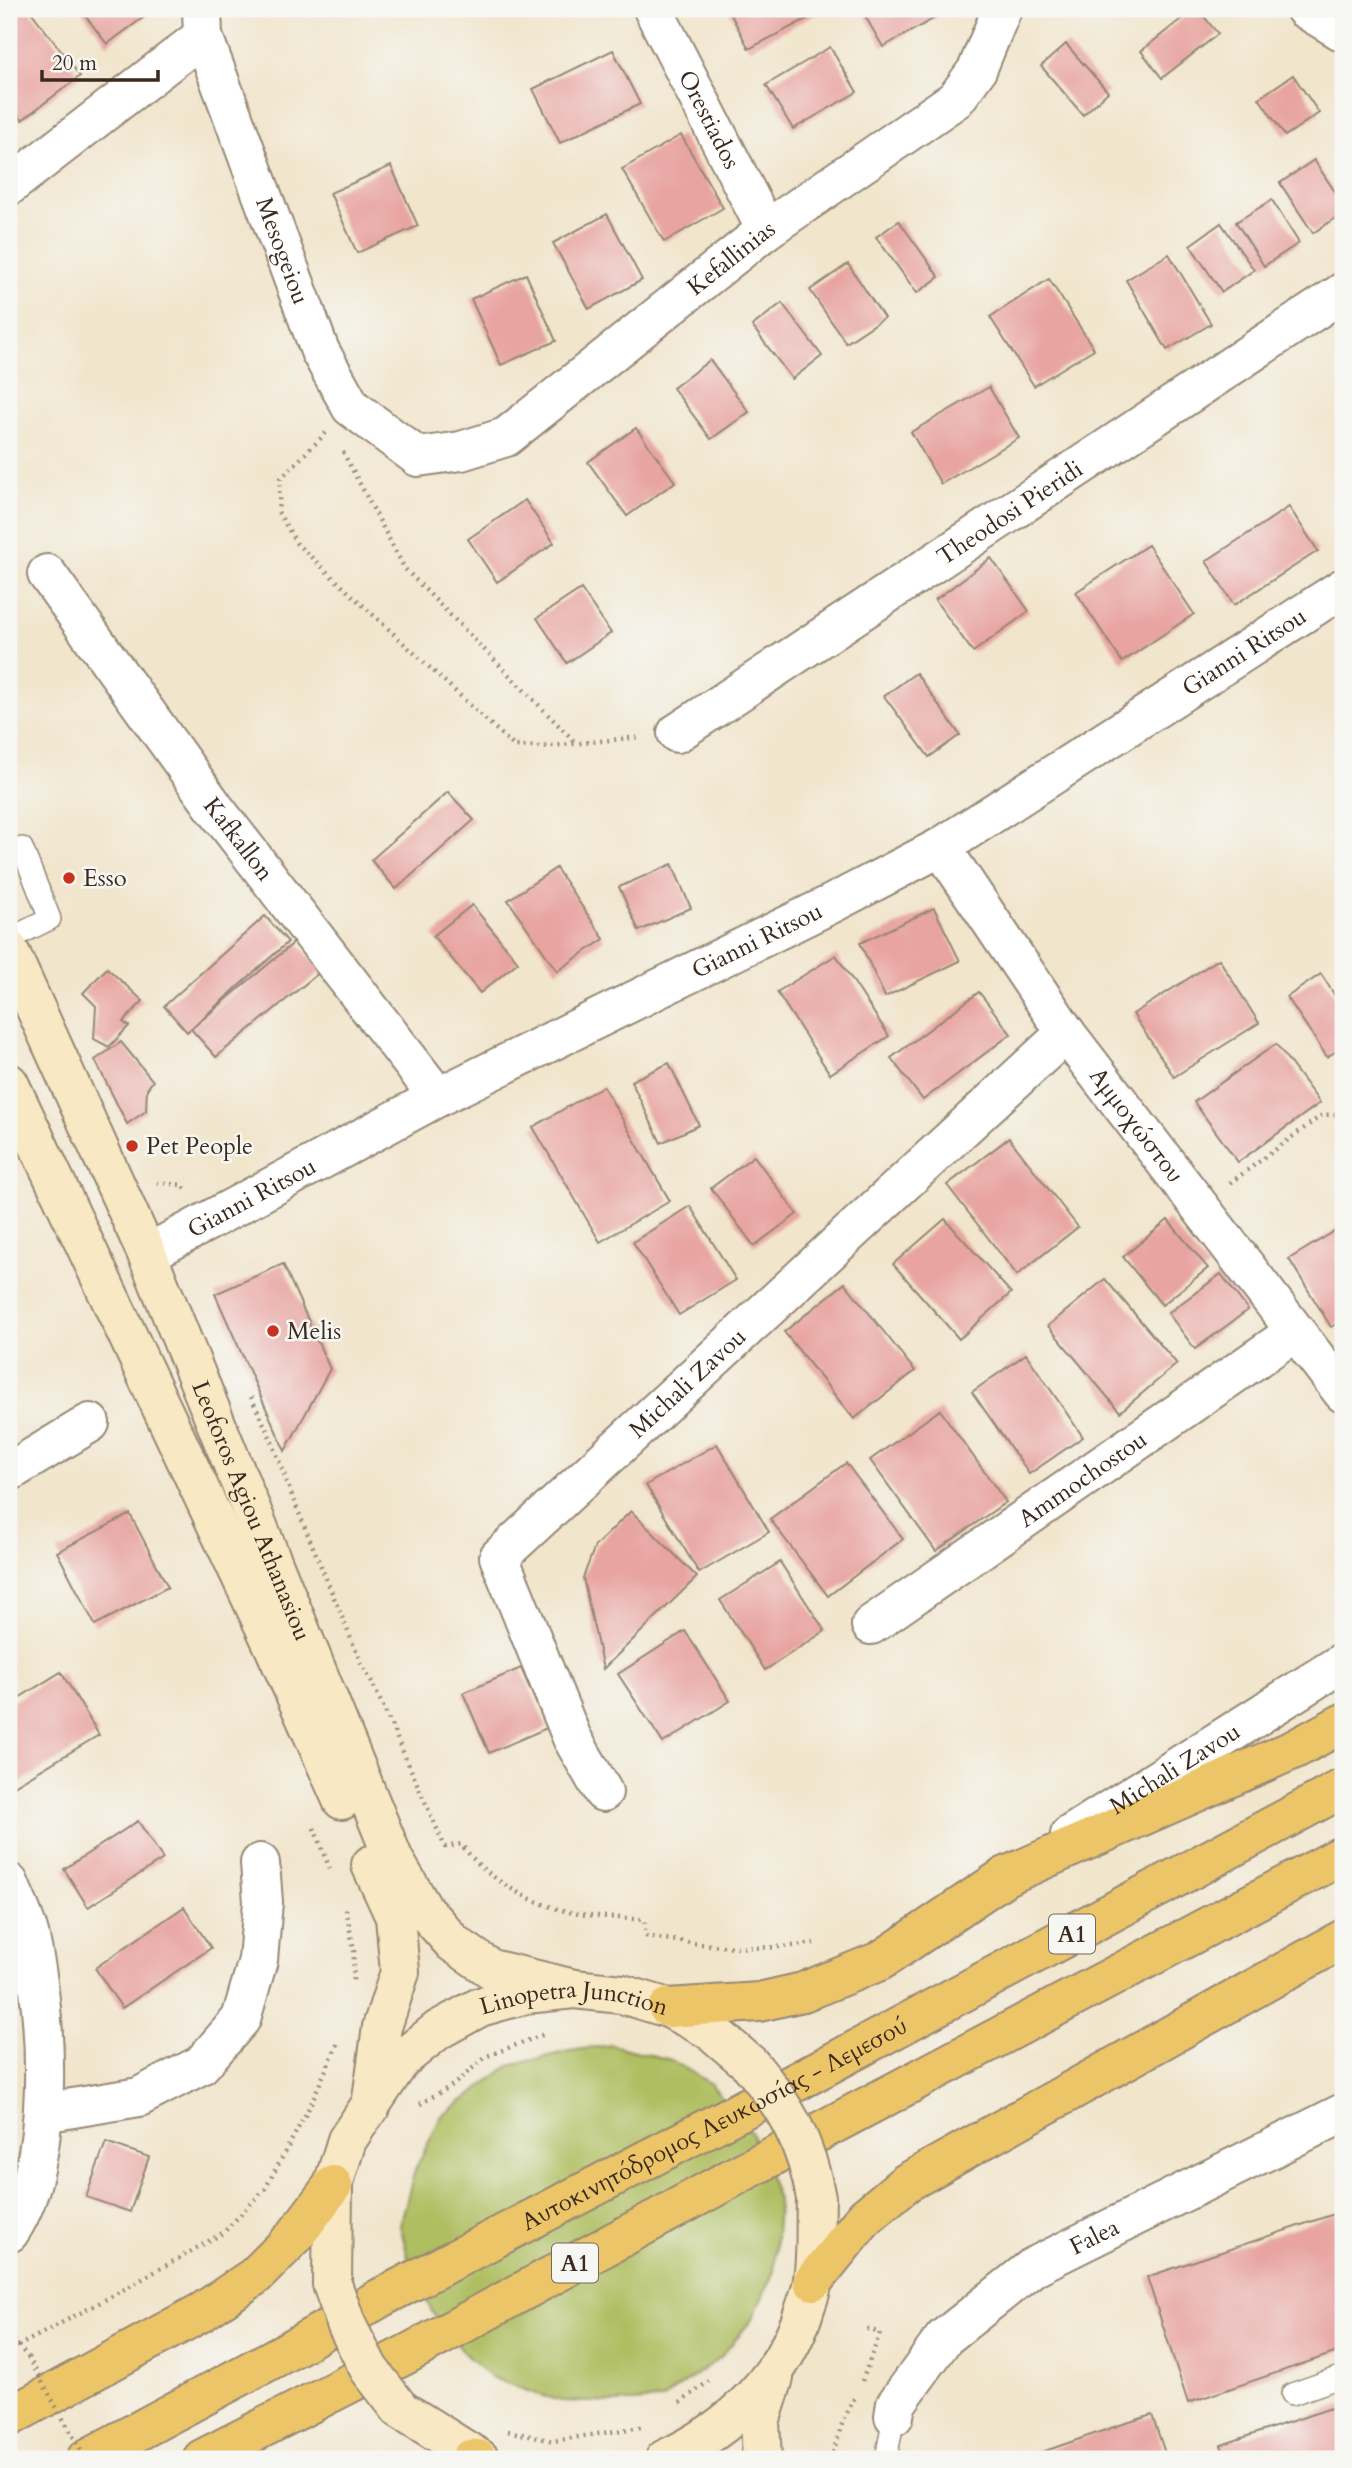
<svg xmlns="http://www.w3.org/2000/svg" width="1352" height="2468" font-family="Cardo,serif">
	<rect width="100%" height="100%" fill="#f6f6f2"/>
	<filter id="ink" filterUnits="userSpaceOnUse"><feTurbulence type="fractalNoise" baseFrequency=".0143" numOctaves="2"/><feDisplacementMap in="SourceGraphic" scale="14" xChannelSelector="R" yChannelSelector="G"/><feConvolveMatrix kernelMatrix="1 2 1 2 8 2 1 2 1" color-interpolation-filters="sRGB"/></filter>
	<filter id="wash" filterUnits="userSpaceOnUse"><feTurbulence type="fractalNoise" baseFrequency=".00686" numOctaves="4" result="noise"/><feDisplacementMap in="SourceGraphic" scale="28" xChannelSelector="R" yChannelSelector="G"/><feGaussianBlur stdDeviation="1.57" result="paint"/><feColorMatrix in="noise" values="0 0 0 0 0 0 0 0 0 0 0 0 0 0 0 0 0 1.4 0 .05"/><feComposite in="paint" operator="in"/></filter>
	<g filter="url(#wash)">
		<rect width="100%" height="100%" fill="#f1e5cc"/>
		<!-- green -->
		<path fill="#afbe60" stroke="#75743f" stroke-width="2" d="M611 2045 671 2060 711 2084 752 2133 778 2200 774 2271 753 2318 721 2357 661 2400 617 2403 562 2401 530 2392 490 2377 464 2353 432 2312 410 2265 400 2225 415 2170 441 2117 509 2066 569 2051Z"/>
		<g id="blocks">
			<!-- building -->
			<g fill="#e8a4a1">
				<path d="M24 9H29L80 76 22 120 9 102V20Z"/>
				<path d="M80 9H155L107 44Z"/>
				<path d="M728 9H814L816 14 749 49Z"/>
				<path d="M861 9H951L883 47Z"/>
				<path d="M1194 9H1198L1218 34 1162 78 1141 51Z"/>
				<path d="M1066 44 1108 92 1083 115 1041 66Z"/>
				<path d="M830 47 857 92 793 129 766 85Z"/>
				<path d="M613 50 640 104 560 143 533 89Z"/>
				<path d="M1293 75 1319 113 1285 136 1259 98Z"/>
				<path d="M681 135 723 208 664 242 622 169Z"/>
				<path d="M1314 160 1343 204V213L1313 233 1280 183Z"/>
				<path d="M391 166 418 226 357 253 330 193Z"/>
				<path d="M1272 200 1299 243 1264 266 1236 222Z"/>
				<path d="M607 214 642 280 589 309 553 243Z"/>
				<path d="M899 221 939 277 917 293 876 237Z"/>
				<path d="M1221 223 1254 270 1222 292 1190 245Z"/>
				<path d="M1169 254 1211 324 1167 350 1126 280Z"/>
				<path d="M848 264 884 318 846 343 810 290Z"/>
				<path d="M526 274 556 341 501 365 471 299Z"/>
				<path d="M1049 279 1094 349 1034 386 990 317Z"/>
				<path d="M782 303 822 356 792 379 752 326Z"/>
				<path d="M710 360 749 412 711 439 673 388Z"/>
				<path d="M989 387 1019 438 941 484 911 432Z"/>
				<path d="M636 428 675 482 627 516 588 462Z"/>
				<path d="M525 500 554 543 497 582 468 539Z"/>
				<path d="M1289 507 1318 551 1234 605 1206 561Z"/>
				<path d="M1148 545 1194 614 1122 662 1076 592Z"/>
				<path d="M991 558 1029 611 973 652 935 600Z"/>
				<path d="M581 589 611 633 567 663 537 618Z"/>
				<path d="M916 673 960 735 929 757 884 696Z"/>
				<path d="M448 792 474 820 396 889 371 860Z"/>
				<path d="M672 864 691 908 639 931 619 887Z"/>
				<path d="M556 868 604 939 557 971 508 900Z"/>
				<path d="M472 905 518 962 480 993 433 936Z"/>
				<path d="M934 908 960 961 885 997 860 943Z"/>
				<path d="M265 916 288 942 187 1032 164 1006Z"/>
				<path d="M296 941 321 971 216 1057 191 1029Z"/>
				<path d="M836 955 889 1036 830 1074 777 992Z"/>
				<path d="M1219 959 1259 1023 1174 1077 1133 1014Z"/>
				<path d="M107 968 143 1001 123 1022 129 1026 109 1047 94 1039 96 1006 83 993Z"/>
				<path d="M1321 974 1343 1008V1047L1327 1057 1287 997Z"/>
				<path d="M979 992 1011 1034 923 1100 891 1058Z"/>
				<path d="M121 1042 153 1081 147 1089 146 1111 127 1124 95 1060Z"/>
				<path d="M1276 1044 1320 1103 1238 1162 1194 1102Z"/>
				<path d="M669 1063 699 1125 661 1143 631 1081Z"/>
				<path d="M603 1086 670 1201 600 1242 533 1127Z"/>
				<path d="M1009 1138 1078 1227 1017 1275 947 1185Z"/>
				<path d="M754 1156 797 1214 754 1246 711 1188Z"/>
				<path d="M690 1206 736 1280 679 1315 633 1242Z"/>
				<path d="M945 1219 1011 1293 959 1339 893 1264Z"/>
				<path d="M1168 1220 1208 1268 1162 1305 1123 1257Z"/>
				<path d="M1343 1226V1320L1331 1327 1289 1259Z"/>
				<path d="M283 1264 330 1369 285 1451 215 1294Z"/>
				<path d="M1221 1274 1248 1310 1195 1349 1168 1313Z"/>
				<path d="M1105 1279 1177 1364 1120 1412 1048 1326Z"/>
				<path d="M845 1283 915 1371 854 1419 784 1332Z"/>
				<path d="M1026 1354 1083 1437 1029 1474 972 1392Z"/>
				<path d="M940 1410 1006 1502 936 1551 870 1460Z"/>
				<path d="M717 1444 769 1532 699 1573 646 1485Z"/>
				<path d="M846 1463 903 1539 828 1596 770 1519Z"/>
				<path d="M631 1511 697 1577 603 1669 583 1578 595 1546Z"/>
				<path d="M130 1514 168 1587 95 1625 57 1552Z"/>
				<path d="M780 1562 825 1631 765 1670 720 1600Z"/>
				<path d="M685 1631 730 1701 663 1743 618 1674Z"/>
				<path d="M521 1668 547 1728 489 1753 463 1693Z"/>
				<path d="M61 1672 99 1735 9 1789V1704Z"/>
				<path d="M138 1821 163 1859 88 1907 64 1869Z"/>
				<path d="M184 1907 211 1948 122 2008 95 1968Z"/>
				<path d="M106 2142 149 2157 130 2212 86 2197Z"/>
				<path d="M1343 2211V2350L1188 2403 1147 2277Z"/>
				<path d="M1343 2404V2459H1226L1221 2445Z"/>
				<path d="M1152 2415 1167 2459H1022L1117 2426Z"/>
			</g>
		</g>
	</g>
	<g filter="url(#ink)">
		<use href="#blocks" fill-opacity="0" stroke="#968875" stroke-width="2"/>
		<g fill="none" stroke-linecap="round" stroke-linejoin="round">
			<defs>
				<g id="service">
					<path d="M9 853 22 848 50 919 9 939"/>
					<path d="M1292 2394 1343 2376"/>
					<path d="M886 2459 894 2416"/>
				</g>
				<g id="minor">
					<path id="s1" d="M202 9 203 36 320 351 351 407 418 457 461 451 506 437 766 230 956 99 977 70 1002 9"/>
					<path id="s2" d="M653 9 766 230"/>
					<path d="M1305 9 1343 32"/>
					<path d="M9 186 203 36"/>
					<path id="s3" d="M47 574 214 807 438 1097"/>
					<path id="s4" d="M677 733 1343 292"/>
					<path id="s5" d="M941 847 1066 1033 1343 1393"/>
					<path id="s6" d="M147 1254 438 1097 833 903 941 847 1343 588"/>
					<path d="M9 1472 90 1423"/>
					<path id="s7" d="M871 1625 1295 1332"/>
					<path id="s8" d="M603 1792 572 1738 499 1557 1066 1033"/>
					<path id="s9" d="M1070 1835 1343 1662"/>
					<path d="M9 1883C16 1901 26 1919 30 1938 48 2016 56 2167 9 2233"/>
					<path d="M43 2113 139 2097 201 2065 241 2019 258 1960 263 1902 260 1863"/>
					<path id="s10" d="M894 2416 896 2404 944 2338 1033 2267 1343 2113"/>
				</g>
				<g id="secondary">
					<path id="s11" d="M9 950 147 1254 394 1860 423 1909 453 1943 491 1969 574 1989"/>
					<path d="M9 1083 274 1647 342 1800"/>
					<path d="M371 2106 382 2027 400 1972 395 1917 371 1865"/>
					<path id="s12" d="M332 2284 333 2185 347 2140 401 2060 438 2030 480 2007 526 1994 574 1989 622 1994 668 2008 710 2030 750 2064"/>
					<path d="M400 2409 480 2459"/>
					<path d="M665 2459C731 2429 785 2377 806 2305 809 2297 812 2288 813 2279 817 2253 815 2225 816 2198"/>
					<path d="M762 2459 760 2422 774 2378"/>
				</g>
				<g id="trunk">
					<path d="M668 2008 759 2002 803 1992 880 1961 1006 1876 1295 1749 1343 1723"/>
					<path d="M813 2281 865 2217 906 2183 1343 1939"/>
					<path d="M9 2417 202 2312 255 2276 294 2237 333 2185"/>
					<path id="s13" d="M86 2459 295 2347 382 2297 800 2080 1343 1788"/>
					<path d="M202 2459 409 2353 741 2173 1343 1855"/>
					<path d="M470 2459H478"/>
				</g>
			</defs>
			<!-- service casing -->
			<use href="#service" stroke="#968875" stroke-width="24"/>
			<!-- minor casing -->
			<use href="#minor" stroke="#968875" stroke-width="42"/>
			<!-- secondary casing -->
			<use href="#secondary" stroke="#968875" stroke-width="42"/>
			<!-- trunk casing -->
			<use href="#trunk" stroke="#968875" stroke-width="42"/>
			<!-- path -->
			<g stroke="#968875" stroke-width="4.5" stroke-dasharray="2 5" stroke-linecap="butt">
				<path d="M326 433 281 478 278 512 297 544 514 746 542 747 640 737"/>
				<path d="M343 452 405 569 576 743"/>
				<path d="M157 1183 183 1185 186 1191"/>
				<path d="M1230 1183 1322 1115 1343 1114"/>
				<path d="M251 1397 271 1439 294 1501 361 1663 373 1684 445 1847 461 1844C488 1881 534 1906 579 1914 601 1917 623 1918 644 1920L646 1936C701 1945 758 1953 814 1943"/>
				<path d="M314 1828 331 1872"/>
				<path d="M346 1909 354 1951 353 1984"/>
				<path d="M420 2104 453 2085 487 2056 545 2034"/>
				<path d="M9 2335 28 2357"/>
				<path d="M18 2346 114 2295 223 2233 265 2189 307 2112 338 2043"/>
				<path d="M862 2381 880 2333 865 2328"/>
				<path d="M680 2403 709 2381"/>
				<path d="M508 2431 553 2441 641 2427"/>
				<path d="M831 2459 843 2421 856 2395"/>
			</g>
			<!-- service -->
			<use href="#service" stroke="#fff" stroke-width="21"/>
			<!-- minor -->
			<use href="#minor" stroke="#fff" stroke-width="38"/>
			<!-- secondary -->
			<use href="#secondary" stroke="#f8e8c3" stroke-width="38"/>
			<!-- trunk -->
			<use href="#trunk" stroke="#edc569" stroke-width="38"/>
			<defs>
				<g id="secondary-bridge">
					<path d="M750 2064C786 2107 806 2142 816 2198"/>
					<path d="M332 2284 347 2326 369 2369 400 2409"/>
				</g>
			</defs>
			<!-- secondary-bridge casing -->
			<use href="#secondary-bridge" stroke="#968875" stroke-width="42" stroke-linecap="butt"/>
			<!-- path-bridge -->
			<path stroke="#968875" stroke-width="4.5" stroke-dasharray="2 5" stroke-linecap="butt" d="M28 2357 86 2459"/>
			<!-- secondary-bridge -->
			<use href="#secondary-bridge" stroke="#f8e8c3" stroke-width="38"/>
		</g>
	</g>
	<!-- markers -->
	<g fill="#c8321e" stroke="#f6f6f2" stroke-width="2.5">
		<circle cx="69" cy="878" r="7"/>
		<circle cx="132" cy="1146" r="7"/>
		<circle cx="273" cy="1331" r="7"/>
	</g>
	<g text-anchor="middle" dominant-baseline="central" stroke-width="5" stroke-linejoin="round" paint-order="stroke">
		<!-- shield labels -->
		<g fill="#f6f6f2" stroke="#73675e" stroke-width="2">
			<rect x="1049" y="1914.5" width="46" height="39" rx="5"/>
			<rect x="552" y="2243.5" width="46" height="39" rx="5"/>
		</g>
		<g font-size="23" font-weight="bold" fill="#3b2a1e">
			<text x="1072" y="1934">A1</text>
			<text x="575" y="2263">A1</text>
		</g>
		<!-- street labels -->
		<g font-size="24" fill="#3b2a1e" stroke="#f6f6f2">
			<text stroke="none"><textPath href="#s2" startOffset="124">Orestiados</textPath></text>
			<text stroke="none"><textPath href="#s1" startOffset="256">Mesogeiou</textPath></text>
			<text stroke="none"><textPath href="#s1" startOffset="889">Kefallinias</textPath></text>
			<text stroke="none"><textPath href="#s4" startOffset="399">Theodosi Pieridi</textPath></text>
			<text stroke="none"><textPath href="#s6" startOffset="1253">Gianni Ritsou</textPath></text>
			<text stroke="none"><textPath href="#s3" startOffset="327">Kafkallon</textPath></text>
			<text stroke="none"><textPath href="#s6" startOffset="686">Gianni Ritsou</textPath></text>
			<text stroke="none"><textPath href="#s5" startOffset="340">Αμμοχώστου</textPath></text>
			<text stroke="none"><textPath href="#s6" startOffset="119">Gianni Ritsou</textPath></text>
			<text stroke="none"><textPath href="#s8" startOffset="514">Michali Zavou</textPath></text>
			<text stroke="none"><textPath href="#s7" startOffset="257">Ammochostou</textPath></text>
			<text stroke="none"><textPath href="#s11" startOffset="611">Leoforos Agiou Athanasiou</textPath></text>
			<text stroke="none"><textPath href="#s9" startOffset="124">Michali Zavou</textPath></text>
			<text stroke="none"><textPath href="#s12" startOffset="434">Linopetra Junction</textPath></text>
			<text stroke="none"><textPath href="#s13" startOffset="712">Αυτοκινητόδρομος Λευκωσίας - Λεμεσού</textPath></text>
			<text stroke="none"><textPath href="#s10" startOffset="276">Falea</textPath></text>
		</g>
		<!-- poi labels -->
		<g font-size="24" fill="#3b2a1e" stroke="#f6f6f2" text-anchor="start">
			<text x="83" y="878">Esso</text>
			<text x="146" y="1146">Pet People</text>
			<text x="287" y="1331">Melis</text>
		</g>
	</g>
	<!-- margin -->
	<rect width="1352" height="2468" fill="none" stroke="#f6f6f2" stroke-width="35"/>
	<!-- scale -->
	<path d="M42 70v10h116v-10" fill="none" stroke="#3b2a1e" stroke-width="3.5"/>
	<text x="52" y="70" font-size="21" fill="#3b2a1e" stroke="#f6f6f2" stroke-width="5" paint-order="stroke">20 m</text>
</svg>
